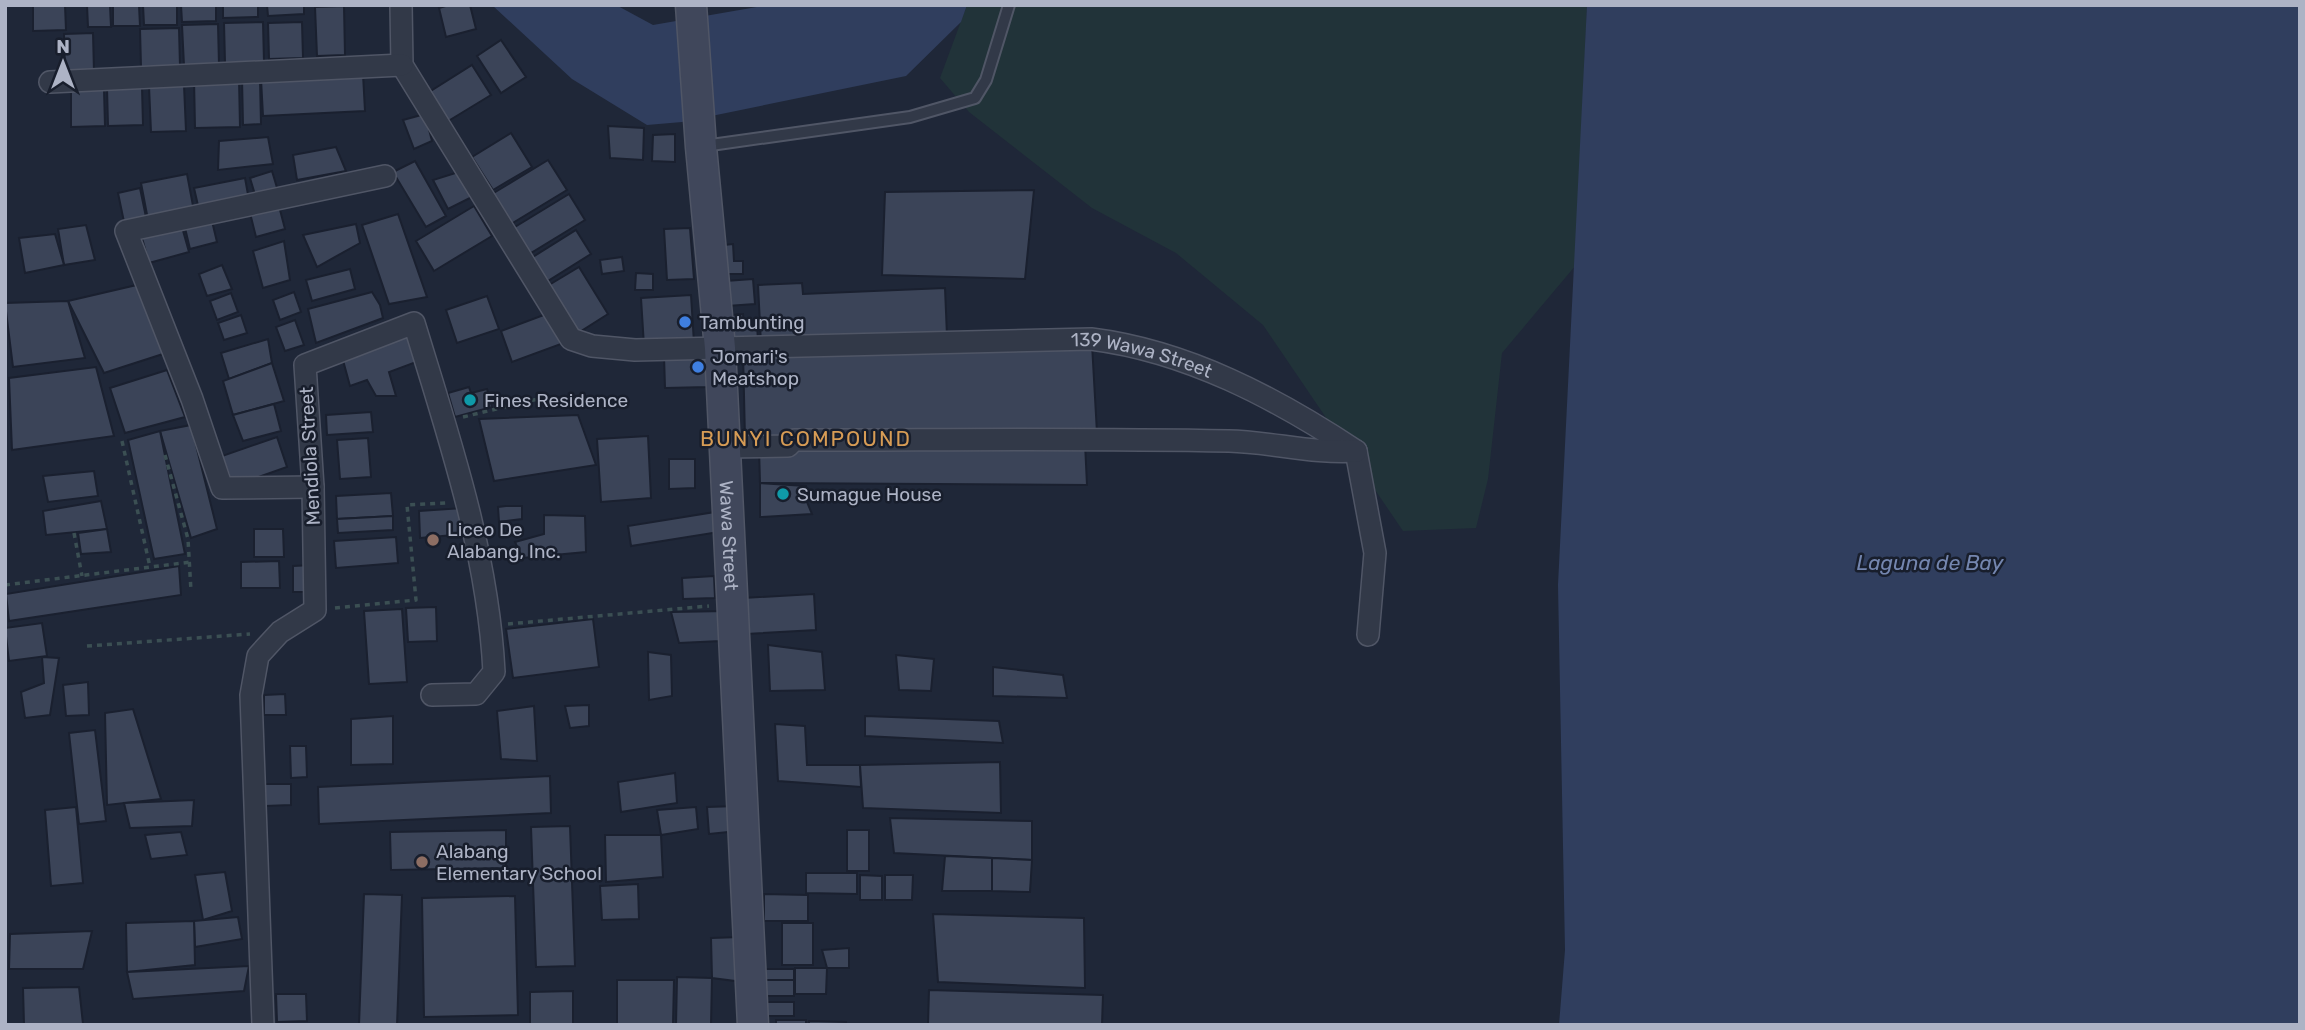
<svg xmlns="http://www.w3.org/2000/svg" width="2305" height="1030" font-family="Rubik,sans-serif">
	<rect width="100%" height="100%" fill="#1f2738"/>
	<!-- green -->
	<path fill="#213339" d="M967 5H1587L1576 265 1502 353 1488 479 1476 528 1403 531 1263 325 1176 253 1092 208 969 112 940 78Z"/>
	<!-- water -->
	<g fill="#303e5e">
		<path d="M492 5H616L653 25 769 5H967L961 22 906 76 682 122 647 125 572 79Z"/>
		<path d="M1587 5H2300V1025H1559L1565 950 1558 585Z"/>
	</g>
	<!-- building -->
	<g fill="#3b4458" stroke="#1a202f" stroke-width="2">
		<path d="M33 5H65L66 30 33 31Z"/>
		<path d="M87 5H110L111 27H88Z"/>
		<path d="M113 5H139L140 26H113Z"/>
		<path d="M143 5H177V25H144Z"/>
		<path d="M181 5H216V21L182 22Z"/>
		<path d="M223 5H258V17L223 18Z"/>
		<path d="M267 5H304V14L268 16Z"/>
		<path d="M449 5H470L476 29 446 37 439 8Z"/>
		<path d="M344 6 345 55 317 56 315 7Z"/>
		<path d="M263 22 264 62 225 63 224 23Z"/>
		<path d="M302 22 303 58 269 59 268 23Z"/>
		<path d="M218 24 219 65 184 66 182 25Z"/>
		<path d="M179 28 180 66 141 67 140 29Z"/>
		<path d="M93 33 94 72H65L64 34Z"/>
		<path d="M501 40 526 77 501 93 477 56Z"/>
		<path d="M472 65 491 95 445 123 426 94Z"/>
		<path d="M363 74 365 111 263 116 261 79Z"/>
		<path d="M239 78 240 127 195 128 194 79Z"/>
		<path d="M242 79H260L261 124 243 125Z"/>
		<path d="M184 85 186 131 151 132 149 86Z"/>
		<path d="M142 87 143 125 108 126 107 88Z"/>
		<path d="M104 89 105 126 71 127V90Z"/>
		<path d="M425 114 432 141 414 149 403 120Z"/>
		<path d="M608 126 644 128 643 160 610 158Z"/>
		<path d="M511 133 532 167 493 190 472 157Z"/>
		<path d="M675 134V162L652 161 653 135Z"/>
		<path d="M268 137 273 164 218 170 219 141Z"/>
		<path d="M336 147 346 171 297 180 293 155Z"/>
		<path d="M548 160 567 190 511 224 492 194Z"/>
		<path d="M415 161 446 216 426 227 393 172Z"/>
		<path d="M465 170 476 195 448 209 433 180Z"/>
		<path d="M272 171 278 191 256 198 250 178Z"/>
		<path d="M187 174 194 211 148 220 141 183Z"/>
		<path d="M245 178 249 200 199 210 194 188Z"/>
		<path d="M140 188 146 217 124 222 118 193Z"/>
		<path d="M1034 190 1025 279 882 275 885 192Z"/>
		<path d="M569 194 585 220 526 256 510 230Z"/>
		<path d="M279 206 285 229 256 237 250 213Z"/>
		<path d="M474 206 492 236 434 271 416 241Z"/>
		<path d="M398 214 427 297 389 304 362 225Z"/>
		<path d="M212 221 217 242 190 249 185 228Z"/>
		<path d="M356 224 360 243 317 267 303 235Z"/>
		<path d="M86 225 95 260 64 265 58 229Z"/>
		<path d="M182 227 189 252 149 263 142 238Z"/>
		<path d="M690 228 694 279 667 280 664 229Z"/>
		<path d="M576 230 591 254 543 284 528 260Z"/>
		<path d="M55 234 64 265 25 273 19 238Z"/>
		<path d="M284 241 290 280 263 288 253 251Z"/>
		<path d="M733 244 734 261H743V274H725L724 245Z"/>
		<path d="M622 257 624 271 602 274 600 260Z"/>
		<path d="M222 265 232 289 207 296 199 274Z"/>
		<path d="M579 267 608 314 578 333 549 285Z"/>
		<path d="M350 269 355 289 312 301 306 280Z"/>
		<path d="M636 273 653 274V290H635Z"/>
		<path d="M753 279 755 304 727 306 725 281Z"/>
		<path d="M802 283 803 294 945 288 947 336 761 344 758 285Z"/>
		<path d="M141 284 166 353 104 373 68 301Z"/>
		<path d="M294 292 301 312 280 320 273 300Z"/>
		<path d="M372 292 380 305 383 318 316 343 308 309Z"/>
		<path d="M231 293 238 312 217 320 210 301Z"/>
		<path d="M691 295 694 343 644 346 641 298Z"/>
		<path d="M487 296 499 329 457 343 446 310Z"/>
		<path d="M68 301 85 358 13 367 5 303Z"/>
		<path d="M549 313 561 344 512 362 501 331Z"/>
		<path d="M743 314 744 325H757L758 340 733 341 732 315Z"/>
		<path d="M241 315 247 333 224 340 218 323Z"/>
		<path d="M295 320 304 345 285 351 276 327Z"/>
		<path d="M406 327 419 361 389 372 396 396H376L367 380 350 386 341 353Z"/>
		<path d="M268 339 272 363 229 379 221 353Z"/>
		<path d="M1092 344 1097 433 745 439 743 352Z"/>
		<path d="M708 354 709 387 665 388 664 356Z"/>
		<path d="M272 363 284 401 233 415 223 381Z"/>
		<path d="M96 367 114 436 12 450 9 378Z"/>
		<path d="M167 370 185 417 125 433 110 388Z"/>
		<path d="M469 387 471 393 487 389 492 407 455 417 448 393Z"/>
		<path d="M274 404 281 431 243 441 233 415Z"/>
		<path d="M371 412 373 432 327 435 326 415Z"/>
		<path d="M578 415 596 465 494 481 479 419Z"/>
		<path d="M191 425 217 529 191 538 160 431Z"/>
		<path d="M160 431 185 554 154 559 128 440Z"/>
		<path d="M648 436 651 498 601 502 597 439Z"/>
		<path d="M277 437 287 467 233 486 222 456Z"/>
		<path d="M368 438 371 477 340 479 337 440Z"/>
		<path d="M1085 443 1087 485 760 483 759 448Z"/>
		<path d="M669 459H695V488L669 489Z"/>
		<path d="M94 471 98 496 48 502 43 476Z"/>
		<path d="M760 483 806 486 807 502 812 514 760 517Z"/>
		<path d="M391 493 393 516 337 519 336 496Z"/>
		<path d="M101 501 107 529 46 535 43 511Z"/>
		<path d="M506 506H522V519L499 522 498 507Z"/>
		<path d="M463 508 465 534 420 538 419 511Z"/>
		<path d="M715 512 719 532 631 546 628 526Z"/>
		<path d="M544 515 585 516 586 552 522 558 515 542 544 534Z"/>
		<path d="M393 516V530L338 533 337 519Z"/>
		<path d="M107 529 111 552 81 554 78 533Z"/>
		<path d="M254 529H283L284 557H254Z"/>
		<path d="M396 537 398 563 336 568 334 541Z"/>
		<path d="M279 561 280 588H241V562Z"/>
		<path d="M312 565 313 592H293V566Z"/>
		<path d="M179 566 181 595 9 621 6 594Z"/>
		<path d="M714 576 715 598 683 599 682 578Z"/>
		<path d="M814 594 816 630 746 634 743 598Z"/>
		<path d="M436 607 437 641 408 642 406 608Z"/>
		<path d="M402 609 407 682 369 684 364 611Z"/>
		<path d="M727 611 721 641 679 643 671 612Z"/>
		<path d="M593 619 599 667 513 678 506 629Z"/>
		<path d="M42 623 47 656 9 661 5 628Z"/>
		<path d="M768 645 822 652 825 690 770 691Z"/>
		<path d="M648 652 671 655 672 696 649 700Z"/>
		<path d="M896 655 934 659 931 691 899 690Z"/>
		<path d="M42 657 59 658 50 715 25 718 21 692 44 683Z"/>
		<path d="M993 667 1063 675 1067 698 993 696Z"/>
		<path d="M88 682 89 715 66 716 63 685Z"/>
		<path d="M285 694 286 715H264V695Z"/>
		<path d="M589 705V726L570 728 565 706Z"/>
		<path d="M534 706 537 761 501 759 497 711Z"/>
		<path d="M133 709 161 799 107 805 105 713Z"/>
		<path d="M393 716V764L351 765V719Z"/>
		<path d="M865 716 999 721 1003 743 865 736Z"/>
		<path d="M775 724 805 726 807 765H860L861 787 778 781Z"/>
		<path d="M95 730 106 821 79 824 69 733Z"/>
		<path d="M290 746H306L307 777 291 778Z"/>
		<path d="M1000 762 1001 813 863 808 860 765Z"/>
		<path d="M675 773 677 803 621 812 618 782Z"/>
		<path d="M550 776 551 813 319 824 318 787Z"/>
		<path d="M265 784H291V805L265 806Z"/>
		<path d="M194 800 192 826 130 828 124 803Z"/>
		<path d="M737 806 738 831 709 834 707 807Z"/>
		<path d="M76 807 83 883 51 886 45 810Z"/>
		<path d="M696 807 698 829 661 835 657 810Z"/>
		<path d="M890 818 1032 821V860L894 853Z"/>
		<path d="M570 826 575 966 536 967 531 827Z"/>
		<path d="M506 830V868L391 870 390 832Z"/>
		<rect x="847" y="830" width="22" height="41"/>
		<path d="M181 832 187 855 151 859 145 835Z"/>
		<path d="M605 835H661L663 877 606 882Z"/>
		<path d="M945 856 992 858V891H942Z"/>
		<path d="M992 858 1032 860 1030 892 992 891Z"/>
		<path d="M225 872 232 911 203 920 195 875Z"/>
		<path d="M806 873H857V894L806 893Z"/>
		<path d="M860 875 882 876V900H860Z"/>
		<path d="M885 875H913L912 900H885Z"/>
		<path d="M638 884 639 919 602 920 600 886Z"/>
		<path d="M364 894 402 895 397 1025H359Z"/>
		<path d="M764 894 808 895V921H764Z"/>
		<path d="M515 896 518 1015 424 1017 422 898Z"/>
		<path d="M933 914 1084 918 1085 988 938 982Z"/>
		<path d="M238 917 242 939 195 947 194 921Z"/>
		<path d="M194 921 195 965 127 972 126 923Z"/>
		<rect x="782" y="923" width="31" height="42"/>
		<path d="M92 931 83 969H9L10 934Z"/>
		<path d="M740 937 743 982 712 978 711 938Z"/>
		<path d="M849 948V968H827L822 950Z"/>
		<path d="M249 966 244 991 133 999 127 972Z"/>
		<path d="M795 968H827L826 994H795Z"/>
		<rect x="756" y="969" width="38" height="11"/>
		<path d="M677 977 712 978 711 1025H676Z"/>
		<path d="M617 980H674L673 1025H617Z"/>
		<rect x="758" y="980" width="36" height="16"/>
		<path d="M79 987 83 1024 24 1025 23 988Z"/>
		<path d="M929 990 1103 995 1102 1025H928Z"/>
		<path d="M573 991V1025H530V992Z"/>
		<path d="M276 994H306L307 1021 277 1022Z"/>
		<rect x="760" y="1002" width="34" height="14"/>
		<rect x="776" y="1020" width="30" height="5"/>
		<path d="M809 1021 846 1022V1025H809Z"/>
	</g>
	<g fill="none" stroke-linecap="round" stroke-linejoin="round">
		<defs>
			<path id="service" d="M704 146 910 117 975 98 986 80 1009 5"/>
			<g id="minor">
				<path id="s1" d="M401 5 402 65 571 339 592 346 635 350 1091 339C1187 351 1276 398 1356 451L1375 553 1368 635"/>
				<path d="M50 82 402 65"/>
				<path d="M725 447 788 446 794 440C939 440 1084 438 1229 441 1272 442 1313 454 1356 451"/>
				<path d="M313 487 222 488 192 399 126 231 385 176"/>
				<path d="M263 1025 251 695 258 656 280 632 315 610 313 487 305 365 414 323C449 438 488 552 494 672L476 694 432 695"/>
			</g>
			<g id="secondary">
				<path id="s2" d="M691 5 701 147 720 348 753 1025"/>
			</g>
		</defs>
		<!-- service casing -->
		<use href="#service" stroke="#505666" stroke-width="14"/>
		<!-- minor casing -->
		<use href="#minor" stroke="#505666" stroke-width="24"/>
		<!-- secondary casing -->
		<use href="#secondary" stroke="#505666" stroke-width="33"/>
		<!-- path -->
		<g stroke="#3b4f53" stroke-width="3.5" stroke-dasharray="5 5" stroke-linecap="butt">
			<path d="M463 417 542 398"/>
			<path d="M122 441 150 567"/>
			<path d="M165 455 188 539 191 591"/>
			<path d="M74 533 82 576"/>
			<path d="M5 585 191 562"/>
			<path d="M335 608 416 600 407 505 446 503"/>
			<path d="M508 624 709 606"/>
			<path d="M87 646 250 634"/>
		</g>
		<!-- service -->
		<use href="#service" stroke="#323948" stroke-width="10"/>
		<!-- minor -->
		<use href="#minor" stroke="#323948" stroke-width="21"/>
		<!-- secondary -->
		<use href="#secondary" stroke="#40475b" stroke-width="30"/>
	</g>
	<!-- markers -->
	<g fill="#3f7fe0" stroke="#181e2c" stroke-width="2.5">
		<circle cx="685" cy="322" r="7"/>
		<circle cx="698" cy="367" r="7"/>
	</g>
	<g fill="#0f9aa8" stroke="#181e2c" stroke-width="2.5">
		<circle cx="470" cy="400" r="7"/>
		<circle cx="783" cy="494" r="7"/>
	</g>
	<g fill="#8d6e63" stroke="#181e2c" stroke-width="2.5">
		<circle cx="433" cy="540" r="7"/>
		<circle cx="422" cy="862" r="7"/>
	</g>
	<g text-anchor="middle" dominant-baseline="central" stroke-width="5" stroke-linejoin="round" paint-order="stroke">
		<!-- poi labels -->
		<g font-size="19" fill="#adb3c5" stroke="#181e2c" text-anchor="start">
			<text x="699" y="322">Tambunting</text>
			<text x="712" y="356">Jomari's<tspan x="712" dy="22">Meatshop</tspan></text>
			<text x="484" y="400">Fines Residence</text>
			<text x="797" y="494">Sumague House</text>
			<text x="447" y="529">Liceo De<tspan x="447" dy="22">Alabang, Inc.</tspan></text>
			<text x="436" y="851">Alabang<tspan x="436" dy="22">Elementary School</tspan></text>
		</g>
		<!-- street labels -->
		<g font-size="19" fill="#adb3c5" stroke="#181e2c">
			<text stroke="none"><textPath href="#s1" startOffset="956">139 Wawa Street</textPath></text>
			<text transform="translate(310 456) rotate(-93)">Mendiola Street</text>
			<text stroke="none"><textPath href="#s2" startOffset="532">Wawa Street</textPath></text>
		</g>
		<!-- neighbourhood labels -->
		<g font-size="21" letter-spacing="2" fill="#d79c55" stroke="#181e2c">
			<text x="806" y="438">BUNYI COMPOUND</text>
		</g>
		<!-- water labels -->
		<g font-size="21" font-style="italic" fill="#7486af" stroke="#181e2c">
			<text x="1930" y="562">Laguna de Bay</text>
		</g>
	</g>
	<!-- border -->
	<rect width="2305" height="1030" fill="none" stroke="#adb3c5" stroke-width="14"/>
	<!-- north arrow -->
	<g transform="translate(63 63)" stroke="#181e2c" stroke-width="5" paint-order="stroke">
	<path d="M0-5L12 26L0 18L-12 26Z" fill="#adb3c5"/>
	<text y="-10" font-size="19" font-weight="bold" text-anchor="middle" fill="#adb3c5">N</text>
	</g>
</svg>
